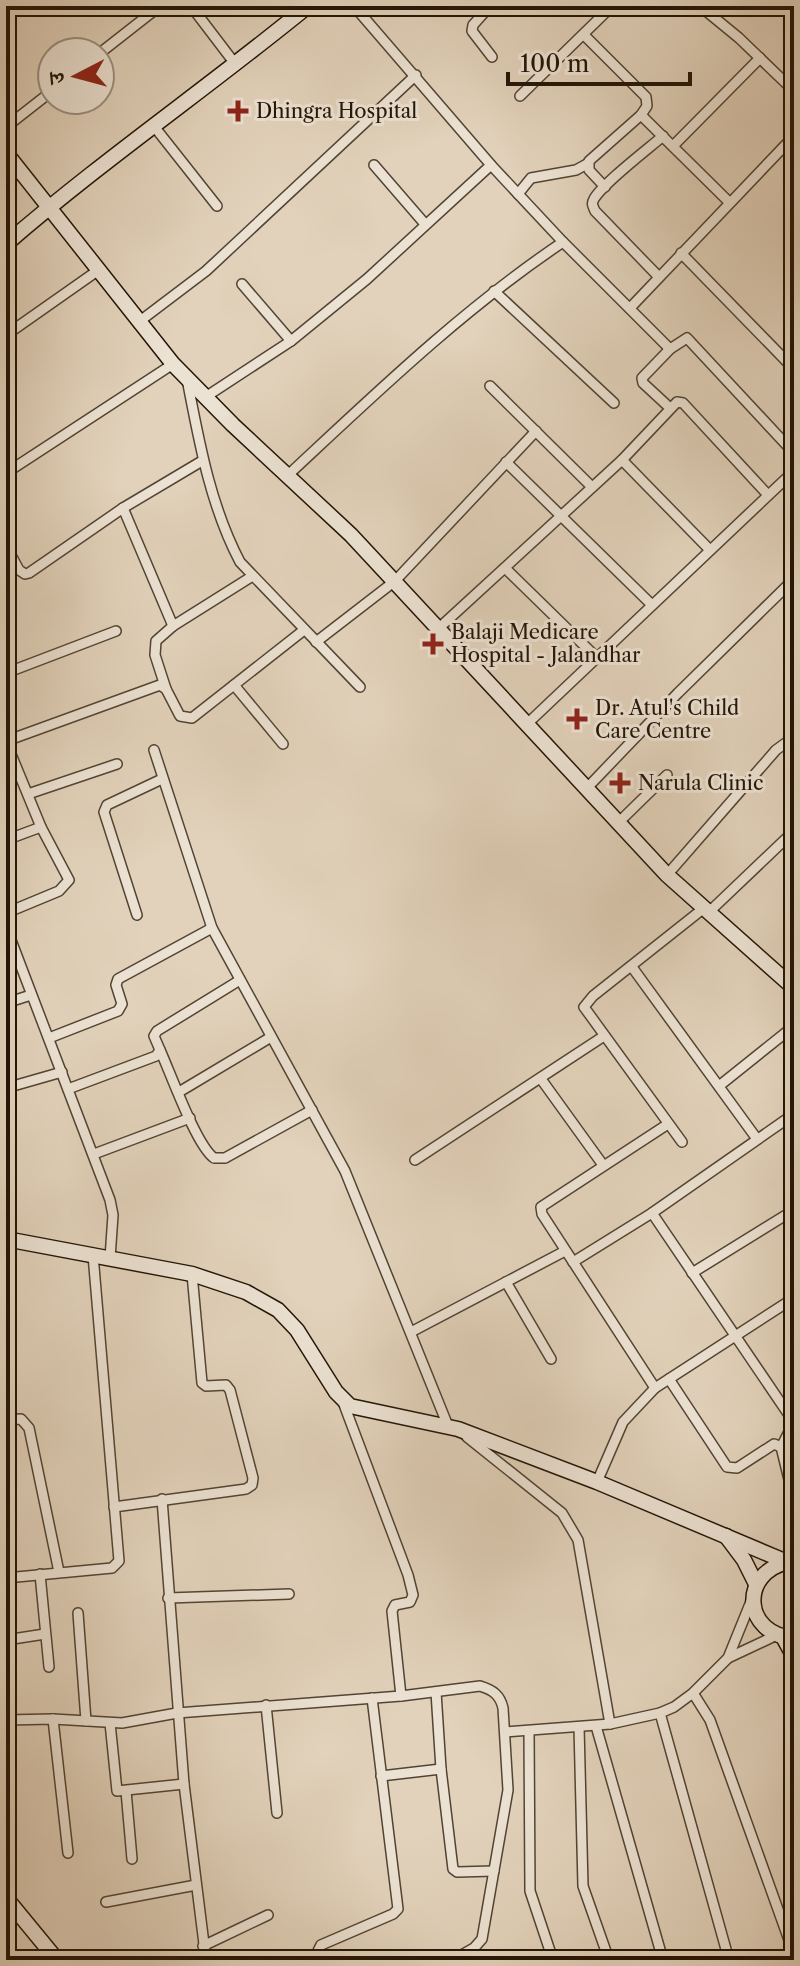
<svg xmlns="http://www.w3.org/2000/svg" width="800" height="1966" font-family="'Libre Caslon Text','Noto Serif Devanagari',serif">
	<rect width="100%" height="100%" fill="#e2d2bb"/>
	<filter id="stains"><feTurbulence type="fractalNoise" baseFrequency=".0025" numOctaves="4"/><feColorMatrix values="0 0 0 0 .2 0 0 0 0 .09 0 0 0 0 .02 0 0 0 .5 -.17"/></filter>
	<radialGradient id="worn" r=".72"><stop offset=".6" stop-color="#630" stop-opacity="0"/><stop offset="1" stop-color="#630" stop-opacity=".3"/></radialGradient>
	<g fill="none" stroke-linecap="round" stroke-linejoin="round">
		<defs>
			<g id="street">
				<path d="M191 6 236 65"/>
				<path d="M354 6 491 165 563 242 670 349"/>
				<path d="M490 6 473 25 472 31 492 57"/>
				<path d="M700 6 739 38 794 91"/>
				<path d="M584 35 646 97 647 106 641 115 589 161V170L605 187"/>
				<path d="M100 53 160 6"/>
				<path d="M520 96 612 6"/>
				<path d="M641 115 729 202"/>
				<path d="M153 125 217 206"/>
				<path d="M6 127 52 91"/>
				<path d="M673 146 760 58"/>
				<path d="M374 165 425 224"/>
				<path d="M518 194 531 178 576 170 587 164"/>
				<path d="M681 253 794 369"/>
				<path d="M791 262 794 259"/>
				<path d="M658 276 595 211C593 206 591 204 594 199 602 184 648 149 663 136"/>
				<path d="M242 284 291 341"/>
				<path d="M494 291 614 403"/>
				<path d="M630 308 794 136"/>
				<path d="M140 321 206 271 416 75"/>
				<path d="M6 335 100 269"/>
				<path d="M187 379C199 441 210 505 240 562L360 687"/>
				<path d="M490 386 592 487"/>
				<path d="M207 396 291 341 367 279 491 165"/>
				<path d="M670 408 643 383 642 378 670 349 687 338 794 453"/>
				<path d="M622 460 710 550"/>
				<path d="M506 462 652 605"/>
				<path d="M6 473 173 364"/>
				<path d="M287 476C375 394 463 309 563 242"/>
				<path d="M123 508 173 626"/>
				<path d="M6 546 19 570 25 574 29 573 123 508 202 461"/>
				<path d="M505 568 596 657"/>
				<path d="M439 628 622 460 677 402 683 403 768 495"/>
				<path d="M316 642 395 581 536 431"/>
				<path d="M6 673 116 631"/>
				<path d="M234 685 283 744"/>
				<path d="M166 689 155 655 156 641 173 626 251 577"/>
				<path d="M527 724 794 471"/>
				<path d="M6 741 160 685 166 689 180 716 192 718 304 630"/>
				<path d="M6 742 41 827 69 880 59 891 6 913"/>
				<path d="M154 750 212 928 345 1171 448 1426"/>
				<path d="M587 788 678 693 794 579"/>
				<path d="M28 794 117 764"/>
				<path d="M619 822 667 775"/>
				<path d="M6 840 41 827"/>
				<path d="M667 875 776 750 794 737"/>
				<path d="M709 912 794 831"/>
				<path d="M137 915 104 812 107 805 162 779"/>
				<path d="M6 927 110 1200 113 1215 110 1258"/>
				<path d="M632 967 757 1139"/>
				<path d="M6 1003 31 995"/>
				<path d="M49 1038 118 1011 122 1004 116 985 118 979 212 928"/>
				<path d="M160 1050C171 1074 196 1145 214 1158H225L312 1110"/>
				<path d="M541 1079 603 1165"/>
				<path d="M719 1086 794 1026"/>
				<path d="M6 1088 62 1072"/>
				<path d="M68 1089 156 1056 160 1050 154 1036 157 1031 240 980"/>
				<path d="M179 1092 271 1037"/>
				<path d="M682 1142 584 1007 593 996 704 908"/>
				<path d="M94 1154 190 1118"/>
				<path d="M415 1160 604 1036"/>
				<path d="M652 1213 791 1418V1428L781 1447"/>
				<path d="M573 1262 652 1213 794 1114"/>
				<path d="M692 1273 794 1210"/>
				<path d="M506 1282 551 1359"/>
				<path d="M411 1332 565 1251"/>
				<path d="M669 1379 727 1467 737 1468 774 1444 781 1447 794 1500"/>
				<path d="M655 1388 542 1214 541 1207 668 1124"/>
				<path d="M343 1402 408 1575 413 1595 410 1602 395 1605 392 1611 401 1696"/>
				<path d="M6 1420 21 1419 29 1428 59 1572"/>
				<path d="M467 1437 562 1513 578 1540 610 1724"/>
				<path d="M597 1482 623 1422 655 1388 794 1298"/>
				<path d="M162 1499 184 1784 206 1960"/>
				<path d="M114 1507 246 1489 252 1485 253 1478 230 1390 226 1385 206 1386 202 1383 192 1274"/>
				<path d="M40 1574 49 1667"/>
				<path d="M6 1578 112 1568 119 1561 93 1255"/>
				<path d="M168 1598 289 1594"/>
				<path d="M78 1613 86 1721"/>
				<path d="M6 1640 45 1634"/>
				<path d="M728 1658 777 1635"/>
				<path d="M436 1692 441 1769 453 1869 457 1872 494 1871"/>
				<path d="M693 1693 710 1720 794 1954"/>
				<path d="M266 1705 277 1813"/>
				<path d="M660 1713 729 1960"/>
				<path d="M53 1719 68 1853"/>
				<path d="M6 1720 53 1719 122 1723 177 1713 401 1696 480 1686C493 1690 500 1695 503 1708L508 1790 482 1939 474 1948 453 1960"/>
				<path d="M110 1723 117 1791 184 1784"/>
				<path d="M596 1726 663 1960"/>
				<path d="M579 1727 583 1886 609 1960"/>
				<path d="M529 1731 530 1891 553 1960"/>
				<path d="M505 1732 610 1724 660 1713 674 1707 693 1693 728 1658 752 1599"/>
				<path d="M381 1776 441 1769"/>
				<path d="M126 1791 132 1859"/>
				<path d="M106 1902 196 1885"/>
				<path d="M203 1946 268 1915"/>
				<path d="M320 1960 318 1951 321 1945 393 1914 398 1909 372 1698"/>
			</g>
			<g id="secondary">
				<path d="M6 153 173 364 233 425 351 535 667 875 794 988"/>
				<path d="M6 244C103 160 209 87 308 6"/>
				<path d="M6 1239 192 1274 246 1292 278 1310 297 1330 336 1392 350 1406 458 1429 597 1482 787 1562"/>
				<path d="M726 1536 744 1560 756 1584"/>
				<path d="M788 1562C739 1573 743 1635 794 1638"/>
				<path d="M783 1637 794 1657"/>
				<path d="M6 1898 57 1960"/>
			</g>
		</defs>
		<!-- street casing -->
		<use href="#street" stroke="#524433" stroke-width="12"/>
		<!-- secondary casing -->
		<use href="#secondary" stroke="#221506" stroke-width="17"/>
		<!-- street -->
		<use href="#street" stroke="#ece2d3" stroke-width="9"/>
		<!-- secondary -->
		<use href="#secondary" stroke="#ece2d3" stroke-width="14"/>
	</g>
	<!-- markers -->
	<g fill="#8f2418" stroke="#ece2d3" stroke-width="3">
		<path d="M234 99h8v8h8v8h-8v8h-8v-8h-8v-8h8z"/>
		<path d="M429 632h8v8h8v8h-8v8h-8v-8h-8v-8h8z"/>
		<path d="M573 707h8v8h8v8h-8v8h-8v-8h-8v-8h8z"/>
		<path d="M616 771h8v8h8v8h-8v8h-8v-8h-8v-8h8z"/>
	</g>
	<g text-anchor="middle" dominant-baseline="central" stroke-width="6" stroke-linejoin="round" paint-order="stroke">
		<!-- poi labels -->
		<g font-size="20" fill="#221506" stroke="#ece2d3" text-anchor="start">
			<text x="256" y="111">Dhingra Hospital</text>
			<text x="451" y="632">Balaji Medicare<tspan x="451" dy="23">Hospital - Jalandhar</tspan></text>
			<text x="595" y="708">Dr. Atul's Child<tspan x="595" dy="23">Care Centre</tspan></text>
			<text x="638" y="783">Narula Clinic</text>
		</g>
	</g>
	<!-- margin -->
	<rect width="800" height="1966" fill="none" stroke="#e2d2bb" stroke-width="32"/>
	<rect x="8" y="8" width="784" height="1950" fill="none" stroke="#221506" stroke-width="4"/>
	<rect x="16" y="16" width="768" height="1934" fill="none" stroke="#221506" stroke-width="2"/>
	<!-- north arrow -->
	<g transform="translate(76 76) rotate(264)"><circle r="38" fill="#ece2d3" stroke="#9b9081" stroke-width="2"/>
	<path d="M0-6L14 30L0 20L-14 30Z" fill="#8f2418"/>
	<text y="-12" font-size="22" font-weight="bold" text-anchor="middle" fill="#221506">उ</text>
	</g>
	<!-- scale -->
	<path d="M508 72v12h182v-12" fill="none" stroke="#221506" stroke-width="4"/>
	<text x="520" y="72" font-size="24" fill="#221506" stroke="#ece2d3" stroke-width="6" paint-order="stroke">100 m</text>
	<rect width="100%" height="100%" filter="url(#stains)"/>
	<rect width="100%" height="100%" fill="url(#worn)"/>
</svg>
